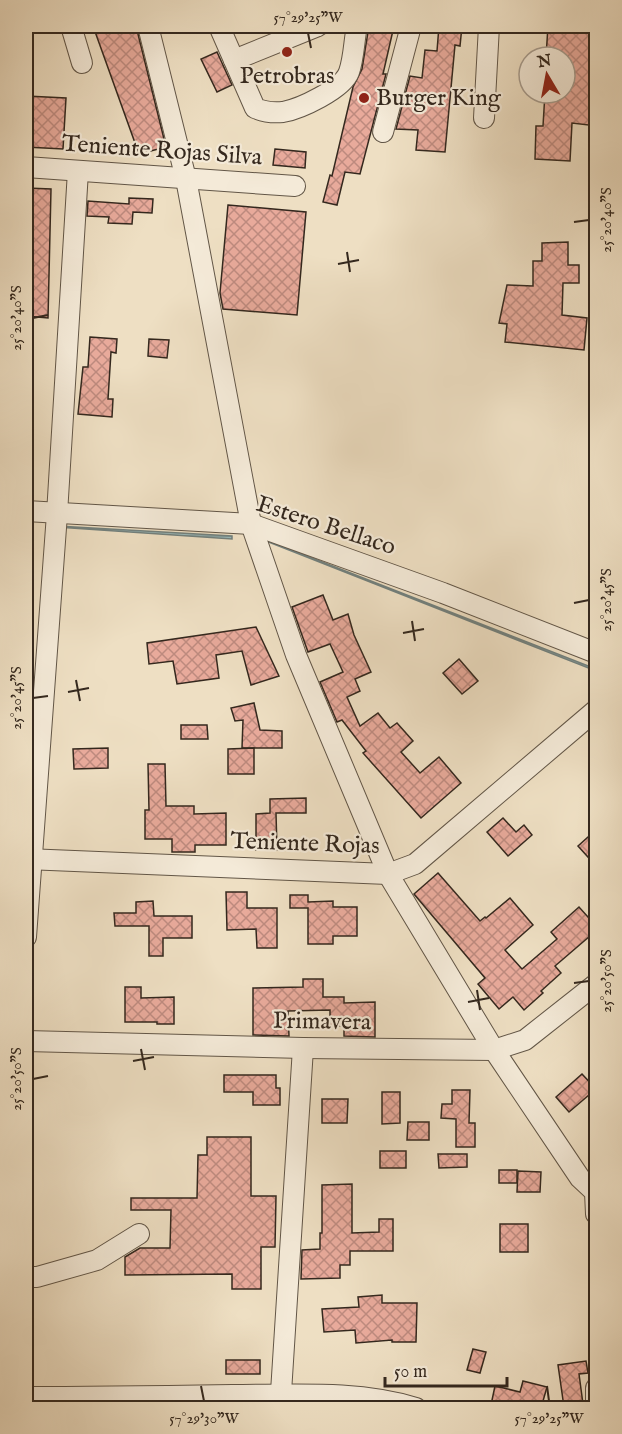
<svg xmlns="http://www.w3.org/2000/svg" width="622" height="1434" font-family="'IM FELL English',serif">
	<defs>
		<pattern id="water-rules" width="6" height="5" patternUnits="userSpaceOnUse" patternTransform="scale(1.5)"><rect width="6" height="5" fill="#9cbbbc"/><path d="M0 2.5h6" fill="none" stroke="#809898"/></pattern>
		<pattern id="building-cross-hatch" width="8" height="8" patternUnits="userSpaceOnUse" patternTransform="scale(1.5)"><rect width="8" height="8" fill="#e8aa9b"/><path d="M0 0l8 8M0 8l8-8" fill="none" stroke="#bd8a7e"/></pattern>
	</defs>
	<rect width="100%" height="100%" fill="#eedfc3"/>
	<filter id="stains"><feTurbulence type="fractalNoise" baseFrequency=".00333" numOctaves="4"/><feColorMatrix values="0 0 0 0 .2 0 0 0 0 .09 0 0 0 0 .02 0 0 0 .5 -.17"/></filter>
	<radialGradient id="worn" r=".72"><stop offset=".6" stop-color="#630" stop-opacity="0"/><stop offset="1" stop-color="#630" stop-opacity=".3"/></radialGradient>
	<!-- water -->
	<g fill="url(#water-rules)" stroke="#72807d" stroke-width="1.5">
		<path d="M57 526 232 536V539L57 527Z"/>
		<path d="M266 540 596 669V671L266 541Z"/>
	</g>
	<!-- building -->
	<g fill="url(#building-cross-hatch)" stroke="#34281e" stroke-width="1.5">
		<path d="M93 26H136L166 147 139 154Z"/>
		<path d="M369 26H394L383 74H386L360 174 345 172 337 205 323 202 330 175 332 176 353 87 362 69Z"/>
		<path d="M439 26H462L460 46 455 45 445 152 416 150 418 130 396 129 410 76 422 78 425 50 437 51Z"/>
		<path d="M548 26H597V126L572 123 570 161 535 159 536 126H543L545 93H565V57H546Z"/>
		<path d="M217 52 232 85 217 92 201 59Z"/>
		<path d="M26 96 66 98 63 149 26 147Z"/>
		<path d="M275 149 306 152 305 168 273 165Z"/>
		<path d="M26 188 51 189 48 318 26 316Z"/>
		<path d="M129 198 153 199 152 213 133 212 132 224 108 223 109 217 87 216 88 201 129 204Z"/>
		<path d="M228 205 306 212 297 315 223 309 220 293Z"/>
		<path d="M568 242V265H579V283H563L562 315 587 318 584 350 505 342 507 324 499 323 507 285 533 286V261H542V243Z"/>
		<path d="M90 337 117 339 116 353 111 352 108 399H113L112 417 78 414 83 367H88Z"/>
		<path d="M149 339 169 340 167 358 148 356Z"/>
		<path d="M323 595 333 620 348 614 354 635 371 672 355 679 360 691 347 697 360 726 378 713 390 728 397 723 413 741 401 752 420 773 439 757 461 783 421 818 363 753 366 751 342 720 337 722 320 682 343 672 330 644 308 652 292 607Z"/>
		<path d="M256 627 279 676 251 685 242 651 216 655 219 678 177 684 173 661 149 664 147 643Z"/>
		<path d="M459 659 478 681 462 694 443 673Z"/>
		<path d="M254 703 260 730 282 731V748H242L243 720 235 721 231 708Z"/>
		<path d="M181 725H207L208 739H181Z"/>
		<path d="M108 748V768L74 769 73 749Z"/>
		<path d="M254 748V774H228V749Z"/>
		<path d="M148 764H165L166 806H194V814L226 813V845H195V852H172V839H145V810H149Z"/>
		<path d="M306 798V813H276L277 850H256V814L270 813V799Z"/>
		<path d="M503 818 516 832 524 825 532 835 508 856 487 832Z"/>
		<path d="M597 829V867L578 846Z"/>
		<path d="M438 873 480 921 485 917 486 918 510 898 533 925 505 950 522 969 557 939 551 932 579 907 597 927V930L555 966 561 973 541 991 543 993 524 1010 513 997 499 1009 478 984 485 978 414 894Z"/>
		<path d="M226 892H247V908H277V948H257L256 929 227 930Z"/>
		<path d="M290 895H308V902L333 901V907H357V936H333V944H308V908H290Z"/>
		<path d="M153 901 154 916H192V938H163V956H149V926H115L114 913H136V902Z"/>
		<path d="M303 979H323V997H344V1003L375 1002V1037L344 1036V1026H330V1010L288 1011 289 1036 253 1035V988L303 987Z"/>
		<path d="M125 987H141V998L174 997V1024H157V1022H125Z"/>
		<path d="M582 1074 596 1089 569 1112 556 1097Z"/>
		<path d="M224 1075H276V1088H280V1105H253V1092H224Z"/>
		<path d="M452 1090H470L469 1123H475V1147H456V1119L441 1118 442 1104H452Z"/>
		<path d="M382 1092H400V1123L382 1124Z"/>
		<path d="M322 1099H348L347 1123H322Z"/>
		<path d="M408 1122H429V1140H407Z"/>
		<path d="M207 1137H251V1196H276L275 1247H261V1289H232V1274L125 1275V1257L140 1248H170L171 1210H131V1198H197L198 1155H207Z"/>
		<rect x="380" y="1151" width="26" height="17"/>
		<path d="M438 1154H467V1167L439 1168Z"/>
		<rect x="499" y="1170" width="18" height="13"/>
		<path d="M518 1171 541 1172 540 1192H517Z"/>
		<path d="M352 1184V1233L379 1232V1219H393V1251H350V1265H340V1278L301 1279 302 1250 320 1249V1233H322V1185Z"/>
		<rect x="500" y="1224" width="28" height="28"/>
		<path d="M382 1295V1303H417L416 1342H392V1340L356 1343 355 1330 324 1332 322 1309 359 1307 358 1297Z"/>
		<path d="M473 1349 486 1352 480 1373 467 1370Z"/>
		<rect x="226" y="1360" width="34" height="14"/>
		<path d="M586 1361 588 1373 579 1374 583 1404 564 1407 558 1365Z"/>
		<path d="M523 1381 547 1387 541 1408H507L491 1405 495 1386 520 1392Z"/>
	</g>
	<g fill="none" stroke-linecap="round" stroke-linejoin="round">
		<defs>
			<g id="minor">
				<path d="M71 26 82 63"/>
				<path d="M148 26 186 179 251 524 296 655 388 874 494 1050 580 1178 595 1192 596 1214"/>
				<path d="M219 26 255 108C264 112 273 113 283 112 300 109 343 89 349 72 354 58 354 40 357 26"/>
				<path d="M234 60 318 26"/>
				<path d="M484 118 489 26"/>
				<path d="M383 132 411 26"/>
				<path d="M26 167 295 186"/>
				<path d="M26 511 251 524 443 593 596 653"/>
				<path d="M26 859 388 874 415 864 596 710"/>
				<path d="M26 937 57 514 78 171"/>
				<path d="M26 1041 303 1048 494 1050 525 1040 596 984"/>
				<path d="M26 1277H37L97 1260 139 1234"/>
				<path d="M26 1397C95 1397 164 1396 233 1395 293 1395 358 1390 416 1408"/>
				<path d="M280 1408 303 1048"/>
				<path d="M596 1408V1388"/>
			</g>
		</defs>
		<!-- minor casing -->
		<use href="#minor" stroke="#625647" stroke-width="22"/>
		<!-- minor -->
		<use href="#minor" stroke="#f4ead8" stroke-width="20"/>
	</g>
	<!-- ticks -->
	<path fill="none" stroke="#34281e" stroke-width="2" d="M308 33 311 48M574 222 589 220M347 252 350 272M338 264 359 260M33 318 48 315M574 603 589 600M412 621 415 641M403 633 424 629M76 680 80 701M68 692 89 688M33 698 48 696M574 983 589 981M477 990 480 1010M468 1002 489 998M141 1049 145 1070M133 1061 154 1057M33 1079 48 1076M201 1386 204 1401M547 1386 549 1401"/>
	<!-- markers -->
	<g fill="#8f2418" stroke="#f4ead8" stroke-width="2">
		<circle cx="287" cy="52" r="6"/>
		<circle cx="364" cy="98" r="6"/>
	</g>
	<g text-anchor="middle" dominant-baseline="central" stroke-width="4.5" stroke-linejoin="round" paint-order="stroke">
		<!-- poi labels -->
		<g font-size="24" fill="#34281e" stroke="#f4ead8">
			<text x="287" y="76">Petrobras</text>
			<text x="376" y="98" text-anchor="start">Burger King</text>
		</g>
		<!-- street labels -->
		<g font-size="24" fill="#34281e" stroke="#f4ead8">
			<text transform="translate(162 151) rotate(4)">Teniente Rojas Silva</text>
			<text transform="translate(326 526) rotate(18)">Estero Bellaco</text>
			<text transform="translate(305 844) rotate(2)">Teniente Rojas</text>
			<text transform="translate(322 1022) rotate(1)">Primavera</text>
		</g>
	</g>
	<!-- margin -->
	<rect width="622" height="1434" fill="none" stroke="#eedfc3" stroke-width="66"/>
	<!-- north arrow -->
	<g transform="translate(547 75) rotate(350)"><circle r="28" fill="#f4ead8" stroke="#a79c8e" stroke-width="1.5"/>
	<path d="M0-4.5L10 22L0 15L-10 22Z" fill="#8f2418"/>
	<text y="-9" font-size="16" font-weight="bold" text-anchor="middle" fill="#34281e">N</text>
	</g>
	<!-- scale -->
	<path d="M385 1377v9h122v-9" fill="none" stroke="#34281e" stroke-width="3"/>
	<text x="394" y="1377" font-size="18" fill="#34281e" stroke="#f4ead8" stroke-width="4.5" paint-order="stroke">50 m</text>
	<rect x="33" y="33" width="556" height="1368" fill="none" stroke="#34281e" stroke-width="2"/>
	<g font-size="15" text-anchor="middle" fill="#34281e">
		<text x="308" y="22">57°29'25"W</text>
		<text transform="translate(606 220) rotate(-90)" y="5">25°20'40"S</text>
		<text transform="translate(16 318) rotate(-90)" y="5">25°20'40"S</text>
		<text transform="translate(606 600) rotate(-90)" y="5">25°20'45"S</text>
		<text transform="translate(16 698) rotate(-90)" y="5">25°20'45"S</text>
		<text transform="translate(606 981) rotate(-90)" y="5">25°20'50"S</text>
		<text transform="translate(16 1079) rotate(-90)" y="5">25°20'50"S</text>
		<text x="204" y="1423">57°29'30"W</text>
		<text x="549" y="1423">57°29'25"W</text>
	</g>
	<rect width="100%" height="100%" filter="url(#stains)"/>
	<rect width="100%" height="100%" fill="url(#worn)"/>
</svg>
